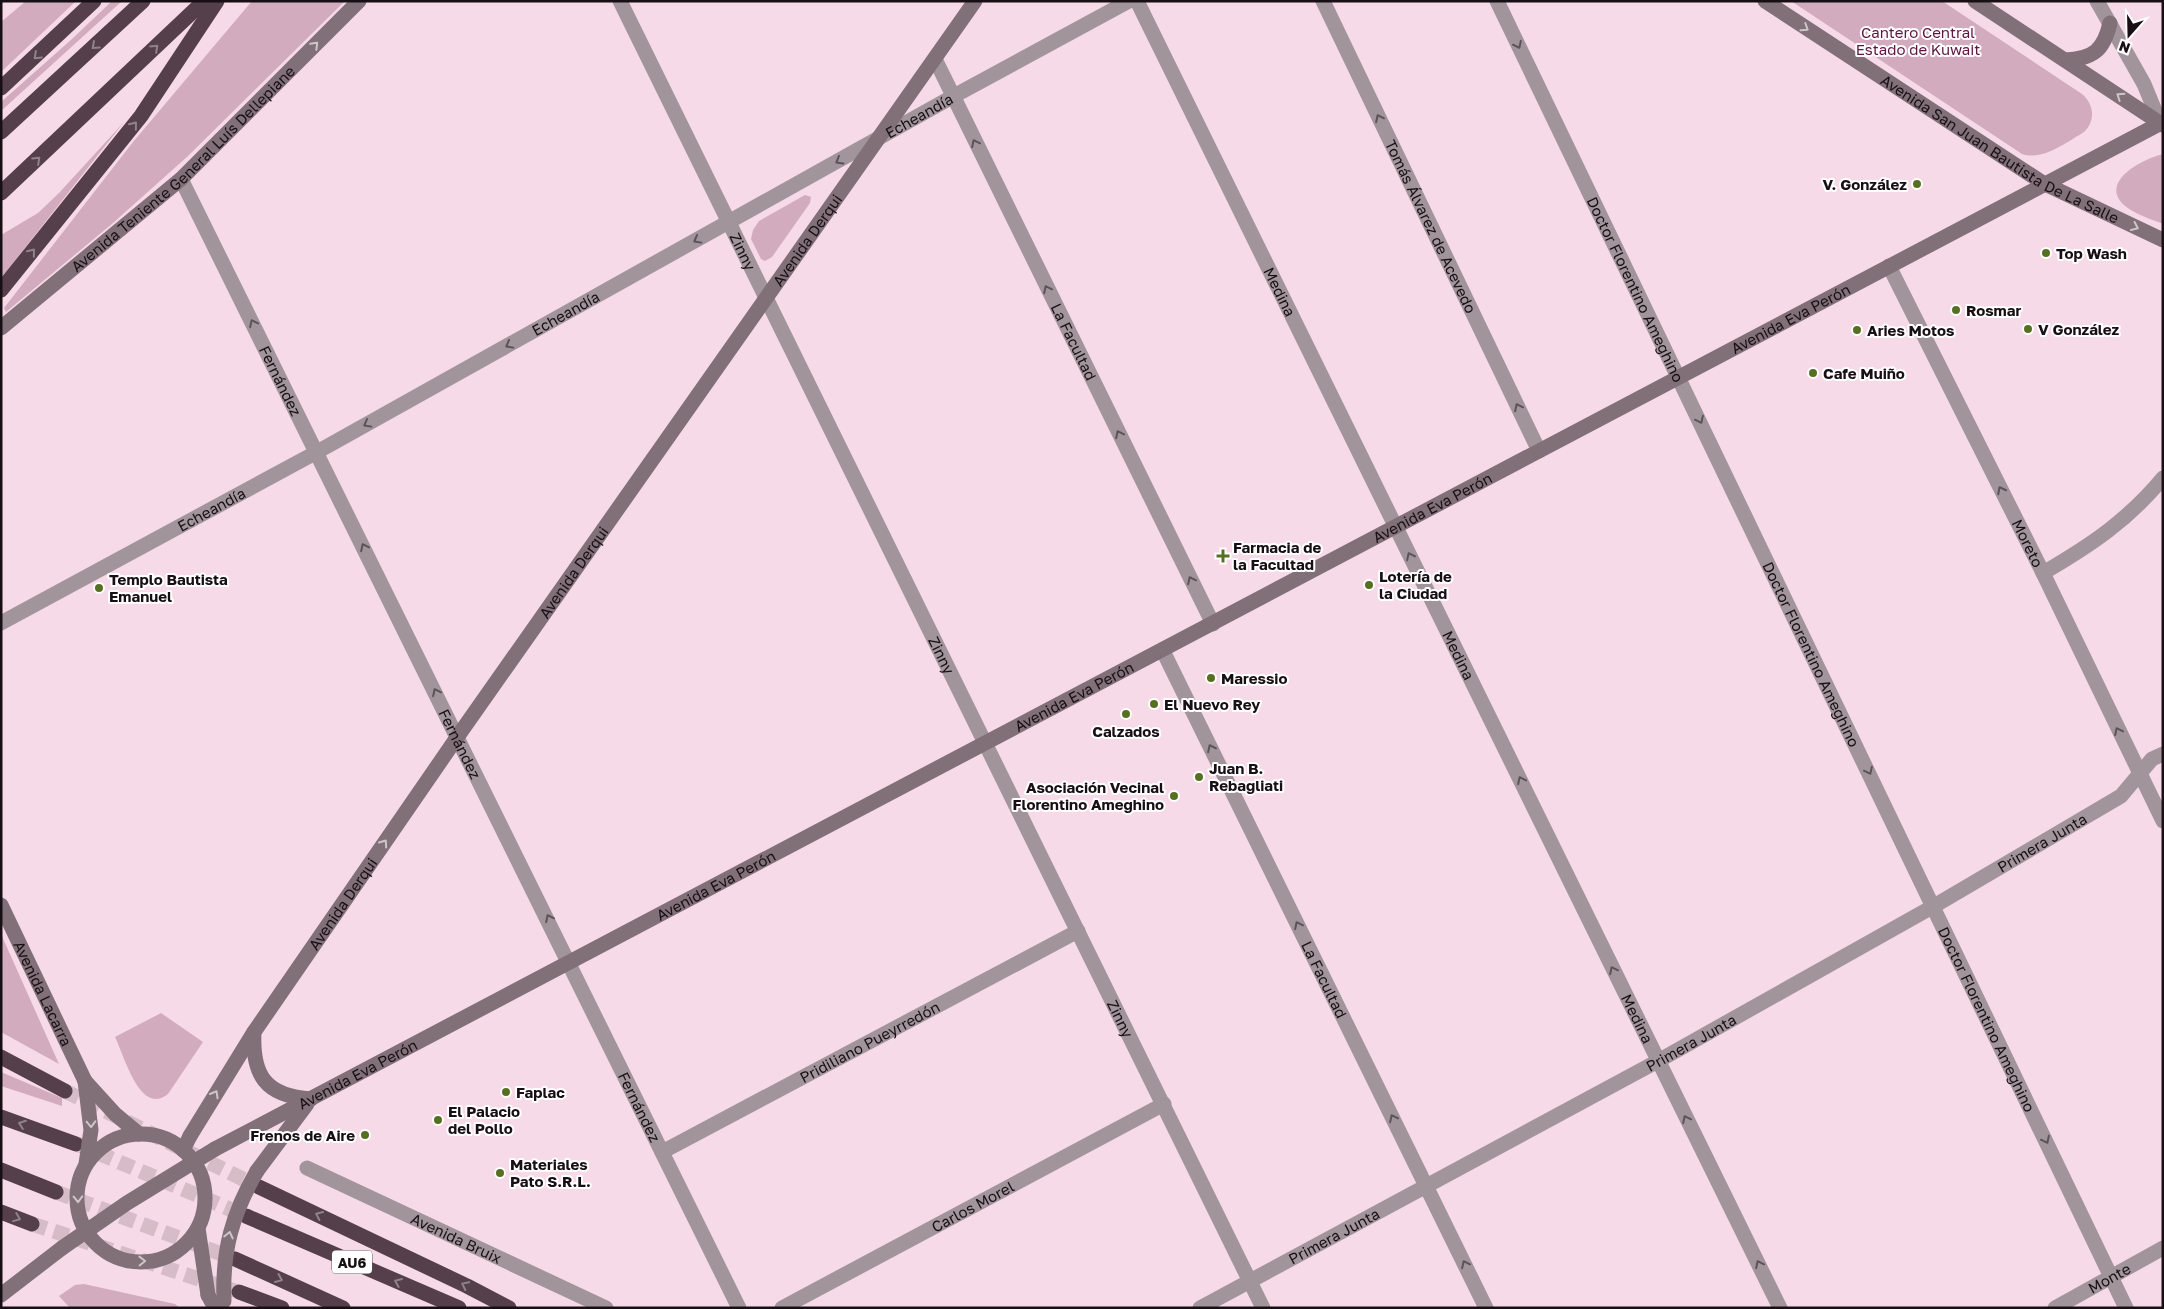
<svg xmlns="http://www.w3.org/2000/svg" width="2164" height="1309" font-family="'Golos Text',sans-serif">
	<rect width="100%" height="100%" fill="#f6dae7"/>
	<!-- green -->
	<g fill="#d3abbf">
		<path d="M26 1H76L1 72V22Z"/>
		<path d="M112 1H122L1 111V102L72 39Z"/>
		<path d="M252 1H345L188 156 113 223 6 312 4 308 133 142Z"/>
		<path d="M1791 1H1942L2082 94C2094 104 2096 121 2084 132 2067 142 2043 161 2022 154Z"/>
		<path d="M124 122 1 278V235L38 213 59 193Z"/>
		<path d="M2163 154V224C2151 219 2134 214 2124 205 2099 181 2143 159 2163 154Z"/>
		<path d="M805 195 811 197 810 203 772 257 765 261 761 259 751 239 753 230 759 221Z"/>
		<path d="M1 934 59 1064 1 1032Z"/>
		<path d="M161 1013 203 1042 168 1094C140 1117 124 1055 115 1037Z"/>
		<path d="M1 1072 62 1098V1106L1 1086Z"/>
		<path d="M84 1284 175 1304 180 1308H70L59 1296 75 1285Z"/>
	</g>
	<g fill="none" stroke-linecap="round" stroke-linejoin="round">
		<!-- highway-tunnel -->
		<g stroke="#d5bcc7" stroke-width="15" stroke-dasharray="15 8" stroke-linecap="butt">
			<path d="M65 1091 259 1187"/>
			<path d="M77 1144 246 1216"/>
			<path d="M56 1192 235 1259"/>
			<path d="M32 1224 235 1291"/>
		</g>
		<!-- street -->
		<g stroke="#a1959b" stroke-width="15">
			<path id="s1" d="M620 1 1263 1308"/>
			<path id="s2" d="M1137 1 1780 1308"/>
			<path id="s3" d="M1323 1 1539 451"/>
			<path id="s4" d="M1497 1 2126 1308"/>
			<path d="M2097 1 2144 84 2160 123"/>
			<path id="s5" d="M935 59 1213 624"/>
			<path id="s6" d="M181 179 739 1308"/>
			<path id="s7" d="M1889 266 2043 573 2163 821"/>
			<path d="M2043 573C2091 545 2127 521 2163 478"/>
			<path id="s8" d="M1 623 317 452 952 97 1129 1"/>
			<path id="s9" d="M1163 651 1486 1308"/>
			<path id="s10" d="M662 1152 1078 931"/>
			<path id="s11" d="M307 1168 606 1308"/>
			<path id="s12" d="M782 1308 1164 1104"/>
			<path id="s13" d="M1200 1308 1658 1061 1934 906 2121 796 2152 759 2163 754"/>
			<path id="s14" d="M2055 1308 2163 1248"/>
		</g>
		<!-- secondary -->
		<g stroke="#817078" stroke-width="15">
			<path id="s15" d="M1765 1 2043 183 2163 240"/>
			<path d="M1975 1 2163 125"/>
			<path d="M2065 60C2093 59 2104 50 2110 23"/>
			<path id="s16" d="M1 328 181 179 359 1"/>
			<path id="s17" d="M1 905 85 1081"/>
			<path d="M254 1032C252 1075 265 1096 311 1099"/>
			<path id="s18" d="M190 1136 254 1032 458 736 975 1"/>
			<path id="s19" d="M215 1149 2163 122"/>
			<path d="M257 1171 307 1104"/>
			<path d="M1 1295 62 1248"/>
			<path d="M208 1295 215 1308"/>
		</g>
		<!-- highway -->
		<g stroke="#553f4a" stroke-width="15">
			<path d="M1 88 94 1"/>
			<path d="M1 132 143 1"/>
			<path d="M1 193 204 1"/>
			<path d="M1 290 141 116 217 1"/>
			<path d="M1 1057 65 1091"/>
			<path d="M1 1117 76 1144"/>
			<path d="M1 1170 56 1192"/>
			<path d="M259 1187 467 1286 509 1308"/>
			<path d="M1 1212 32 1224"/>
			<path d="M246 1216 459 1308"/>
			<path d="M235 1259 343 1308"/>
			<path d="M239 1292 282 1308"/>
		</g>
		<!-- secondary-bridge -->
		<g stroke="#817078" stroke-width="15">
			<path d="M85 1081 91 1130 86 1164"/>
			<path d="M85 1081 115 1114 139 1134"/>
			<circle cx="141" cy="1198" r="64"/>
			<path d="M183 1150 190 1136"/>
			<path d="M198 1228 208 1295"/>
			<path d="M62 1248 127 1203 215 1149"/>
			<path d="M224 1301C222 1251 232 1214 257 1171"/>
		</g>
	</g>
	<!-- one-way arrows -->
	<defs><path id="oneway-chevron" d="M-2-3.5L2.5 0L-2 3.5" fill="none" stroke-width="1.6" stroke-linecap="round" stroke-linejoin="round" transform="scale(1.25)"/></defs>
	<g stroke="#cdc6c9">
		<use href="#oneway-chevron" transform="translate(1805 28) rotate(33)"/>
		<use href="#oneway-chevron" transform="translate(315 45) rotate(-45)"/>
		<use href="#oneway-chevron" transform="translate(2120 96) rotate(-146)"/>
		<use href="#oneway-chevron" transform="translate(2135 227) rotate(25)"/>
		<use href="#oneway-chevron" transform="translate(384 843) rotate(-55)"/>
		<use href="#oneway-chevron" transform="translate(215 1094) rotate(-60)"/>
		<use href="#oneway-chevron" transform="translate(91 1124) rotate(88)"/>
		<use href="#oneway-chevron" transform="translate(78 1199) rotate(89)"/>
		<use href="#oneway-chevron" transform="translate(229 1235) rotate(-77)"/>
		<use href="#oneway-chevron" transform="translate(142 1261) rotate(-1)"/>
	</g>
	<g stroke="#5c5258">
		<use href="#oneway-chevron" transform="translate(1518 45) rotate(64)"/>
		<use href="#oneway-chevron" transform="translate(1379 118) rotate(-116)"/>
		<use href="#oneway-chevron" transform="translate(975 143) rotate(-116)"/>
		<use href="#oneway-chevron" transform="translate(839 161) rotate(150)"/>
		<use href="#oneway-chevron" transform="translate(697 240) rotate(151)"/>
		<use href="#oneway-chevron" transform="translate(1047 289) rotate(-116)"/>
		<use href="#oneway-chevron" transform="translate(253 323) rotate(-116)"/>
		<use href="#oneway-chevron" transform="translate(509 345) rotate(151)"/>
		<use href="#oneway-chevron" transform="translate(1518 407) rotate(-116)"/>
		<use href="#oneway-chevron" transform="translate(1700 420) rotate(64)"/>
		<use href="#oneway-chevron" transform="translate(367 424) rotate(151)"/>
		<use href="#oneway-chevron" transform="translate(1119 434) rotate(-116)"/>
		<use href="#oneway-chevron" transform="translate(2001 490) rotate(-117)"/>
		<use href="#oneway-chevron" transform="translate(364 547) rotate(-116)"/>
		<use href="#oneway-chevron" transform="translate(1410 556) rotate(-116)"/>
		<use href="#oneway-chevron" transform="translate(1191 580) rotate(-116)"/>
		<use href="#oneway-chevron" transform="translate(436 692) rotate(-116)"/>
		<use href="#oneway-chevron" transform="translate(2118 731) rotate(-116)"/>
		<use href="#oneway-chevron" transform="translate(1211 748) rotate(-116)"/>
		<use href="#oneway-chevron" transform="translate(1869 771) rotate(64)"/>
		<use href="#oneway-chevron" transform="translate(1521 780) rotate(-116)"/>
		<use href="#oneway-chevron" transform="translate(549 918) rotate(-116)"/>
		<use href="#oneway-chevron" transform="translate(1298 925) rotate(-116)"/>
		<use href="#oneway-chevron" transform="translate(1613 970) rotate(-116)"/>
		<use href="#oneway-chevron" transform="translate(1393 1118) rotate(-116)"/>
		<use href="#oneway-chevron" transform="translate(1686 1119) rotate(-116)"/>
		<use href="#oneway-chevron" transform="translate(2046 1140) rotate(64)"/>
		<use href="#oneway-chevron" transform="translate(1465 1264) rotate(-116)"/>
		<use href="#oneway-chevron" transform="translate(1759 1264) rotate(-116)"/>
	</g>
	<g stroke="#908289">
		<use href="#oneway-chevron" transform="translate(95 46) rotate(138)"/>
		<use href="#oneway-chevron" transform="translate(155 48) rotate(-43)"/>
		<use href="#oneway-chevron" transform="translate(37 56) rotate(137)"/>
		<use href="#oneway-chevron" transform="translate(134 125) rotate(-51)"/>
		<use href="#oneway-chevron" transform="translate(37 160) rotate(-43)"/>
		<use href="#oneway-chevron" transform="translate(32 252) rotate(-51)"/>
		<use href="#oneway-chevron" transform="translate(22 1124) rotate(-160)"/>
		<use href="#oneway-chevron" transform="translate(319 1215) rotate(-155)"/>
		<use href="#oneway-chevron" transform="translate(17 1218) rotate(22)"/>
		<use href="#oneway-chevron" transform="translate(279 1279) rotate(24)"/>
		<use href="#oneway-chevron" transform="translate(398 1282) rotate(-157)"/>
		<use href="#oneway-chevron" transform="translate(465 1285) rotate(-154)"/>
	</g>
	<!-- markers -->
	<g fill="#566f21" stroke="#fff" stroke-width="2">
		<circle cx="1917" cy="184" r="5"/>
		<circle cx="2046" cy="253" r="5"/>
		<circle cx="1956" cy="310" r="5"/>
		<circle cx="2028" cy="329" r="5"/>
		<circle cx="1857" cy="330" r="5"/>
		<circle cx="1813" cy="373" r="5"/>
		<path d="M1220.5 548.5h5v5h5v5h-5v5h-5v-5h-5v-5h5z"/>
		<circle cx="1369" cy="585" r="5"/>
		<circle cx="99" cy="588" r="5"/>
		<circle cx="1211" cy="678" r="5"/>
		<circle cx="1154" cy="704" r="5"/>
		<circle cx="1126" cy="714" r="5"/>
		<circle cx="1199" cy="777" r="5"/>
		<circle cx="1174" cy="796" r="5"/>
		<circle cx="506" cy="1092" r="5"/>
		<circle cx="438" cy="1120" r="5"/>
		<circle cx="365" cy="1135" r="5"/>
		<circle cx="500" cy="1173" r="5"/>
	</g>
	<g text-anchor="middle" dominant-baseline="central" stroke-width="4" stroke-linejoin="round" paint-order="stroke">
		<!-- shield labels -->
		<rect fill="#fff" stroke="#5d575a" stroke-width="1" x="332" y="1250.5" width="40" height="23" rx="4"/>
		<g font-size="14" font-weight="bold" fill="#180f14">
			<text x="352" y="1262">AU6</text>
		</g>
		<!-- park labels -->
		<g font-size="15" fill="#5d1641" stroke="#fff">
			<text x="1918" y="32">Cantero Central<tspan x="1918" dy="17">Estado de Kuwait</tspan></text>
		</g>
		<!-- street labels -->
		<g font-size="15" fill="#180f14" stroke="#fff">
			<text stroke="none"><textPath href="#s8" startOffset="1049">Echeandía</textPath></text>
			<text stroke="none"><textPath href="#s15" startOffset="278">Avenida San Juan Bautista De La Salle</textPath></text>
			<text stroke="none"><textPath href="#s16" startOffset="242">Avenida Teniente General Luís Dellepiane</textPath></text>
			<text stroke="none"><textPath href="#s3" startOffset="250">Tomás Álvarez de Acevedo</textPath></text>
			<text stroke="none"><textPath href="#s18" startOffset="1088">Avenida Derqui</textPath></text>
			<text stroke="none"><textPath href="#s1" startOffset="279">Zinny</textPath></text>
			<text stroke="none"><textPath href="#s4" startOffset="320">Doctor Florentino Ameghino</textPath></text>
			<text stroke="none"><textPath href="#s2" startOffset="324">Medina</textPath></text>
			<text stroke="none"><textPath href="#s8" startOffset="644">Echeandía</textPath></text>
			<text stroke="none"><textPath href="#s19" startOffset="1781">Avenida Eva Perón</textPath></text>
			<text stroke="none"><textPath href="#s5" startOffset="315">La Facultad</textPath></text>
			<text stroke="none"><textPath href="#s6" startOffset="225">Fernández</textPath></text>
			<text stroke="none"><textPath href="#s19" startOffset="1376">Avenida Eva Perón</textPath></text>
			<text stroke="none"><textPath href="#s8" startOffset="239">Echeandía</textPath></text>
			<text stroke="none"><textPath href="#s7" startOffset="310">Moreto</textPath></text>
			<text stroke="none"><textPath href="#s18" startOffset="682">Avenida Derqui</textPath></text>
			<text stroke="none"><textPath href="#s4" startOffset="725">Doctor Florentino Ameghino</textPath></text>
			<text stroke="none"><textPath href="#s1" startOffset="729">Zinny</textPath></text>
			<text stroke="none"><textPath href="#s2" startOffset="729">Medina</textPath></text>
			<text stroke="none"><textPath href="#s19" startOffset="971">Avenida Eva Perón</textPath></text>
			<text stroke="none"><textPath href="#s6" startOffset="630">Fernández</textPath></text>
			<text stroke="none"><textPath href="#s13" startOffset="962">Primera Junta</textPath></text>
			<text stroke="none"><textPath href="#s19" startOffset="566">Avenida Eva Perón</textPath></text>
			<text stroke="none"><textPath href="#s18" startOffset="278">Avenida Derqui</textPath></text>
			<text stroke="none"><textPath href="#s9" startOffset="366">La Facultad</textPath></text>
			<text stroke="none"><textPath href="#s17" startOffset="98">Avenida Lacarra</textPath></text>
			<text stroke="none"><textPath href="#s1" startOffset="1134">Zinny</textPath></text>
			<text stroke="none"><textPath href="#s2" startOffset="1134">Medina</textPath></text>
			<text stroke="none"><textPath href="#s4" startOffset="1130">Doctor Florentino Ameghino</textPath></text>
			<text stroke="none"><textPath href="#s10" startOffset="235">Pridiliano Pueyrredón</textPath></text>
			<text stroke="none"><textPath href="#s13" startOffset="558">Primera Junta</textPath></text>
			<text stroke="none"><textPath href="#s19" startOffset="161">Avenida Eva Perón</textPath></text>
			<text stroke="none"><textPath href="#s6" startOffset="1035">Fernández</textPath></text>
			<text stroke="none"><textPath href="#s12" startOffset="216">Carlos Morel</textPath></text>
			<text stroke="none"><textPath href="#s13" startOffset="152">Primera Junta</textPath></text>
			<text stroke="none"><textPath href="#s11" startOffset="165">Avenida Bruix</textPath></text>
			<text stroke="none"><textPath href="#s14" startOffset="62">Monte</textPath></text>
		</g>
		<!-- poi labels -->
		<g font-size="15" font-weight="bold" fill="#180f14" stroke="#fff" text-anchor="start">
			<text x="1907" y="184" text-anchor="end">V. González</text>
			<text x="2056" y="253">Top Wash</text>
			<text x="1966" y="310">Rosmar</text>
			<text x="2038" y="329">V González</text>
			<text x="1867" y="330">Aries Motos</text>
			<text x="1823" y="373">Cafe Muiño</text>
			<text x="1233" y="547">Farmacia de<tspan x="1233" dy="17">la Facultad</tspan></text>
			<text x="1379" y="576">Lotería de<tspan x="1379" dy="17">la Ciudad</tspan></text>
			<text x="109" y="579">Templo Bautista<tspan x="109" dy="17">Emanuel</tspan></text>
			<text x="1221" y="678">Maressio</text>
			<text x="1164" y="704">El Nuevo Rey</text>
			<text x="1126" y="731" text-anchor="middle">Calzados</text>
			<text x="1209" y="768">Juan B.<tspan x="1209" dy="17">Rebagliati</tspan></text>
			<text x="1164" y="787" text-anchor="end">Asociación Vecinal<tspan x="1164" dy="17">Florentino Ameghino</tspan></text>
			<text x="516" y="1092">Faplac</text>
			<text x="448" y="1111">El Palacio<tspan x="448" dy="17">del Pollo</tspan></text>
			<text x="355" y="1135" text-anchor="end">Frenos de Aire</text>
			<text x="510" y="1164">Materiales<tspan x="510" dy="17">Pato S.R.L.</tspan></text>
		</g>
	</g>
	<!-- border -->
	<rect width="2164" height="1309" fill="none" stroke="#180f14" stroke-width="5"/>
	<!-- north arrow -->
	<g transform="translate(2129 35) rotate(200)" stroke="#ffffff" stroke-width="4" paint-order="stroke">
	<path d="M0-4L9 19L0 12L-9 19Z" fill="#180f14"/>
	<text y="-8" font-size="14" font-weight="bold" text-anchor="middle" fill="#180f14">N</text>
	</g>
</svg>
